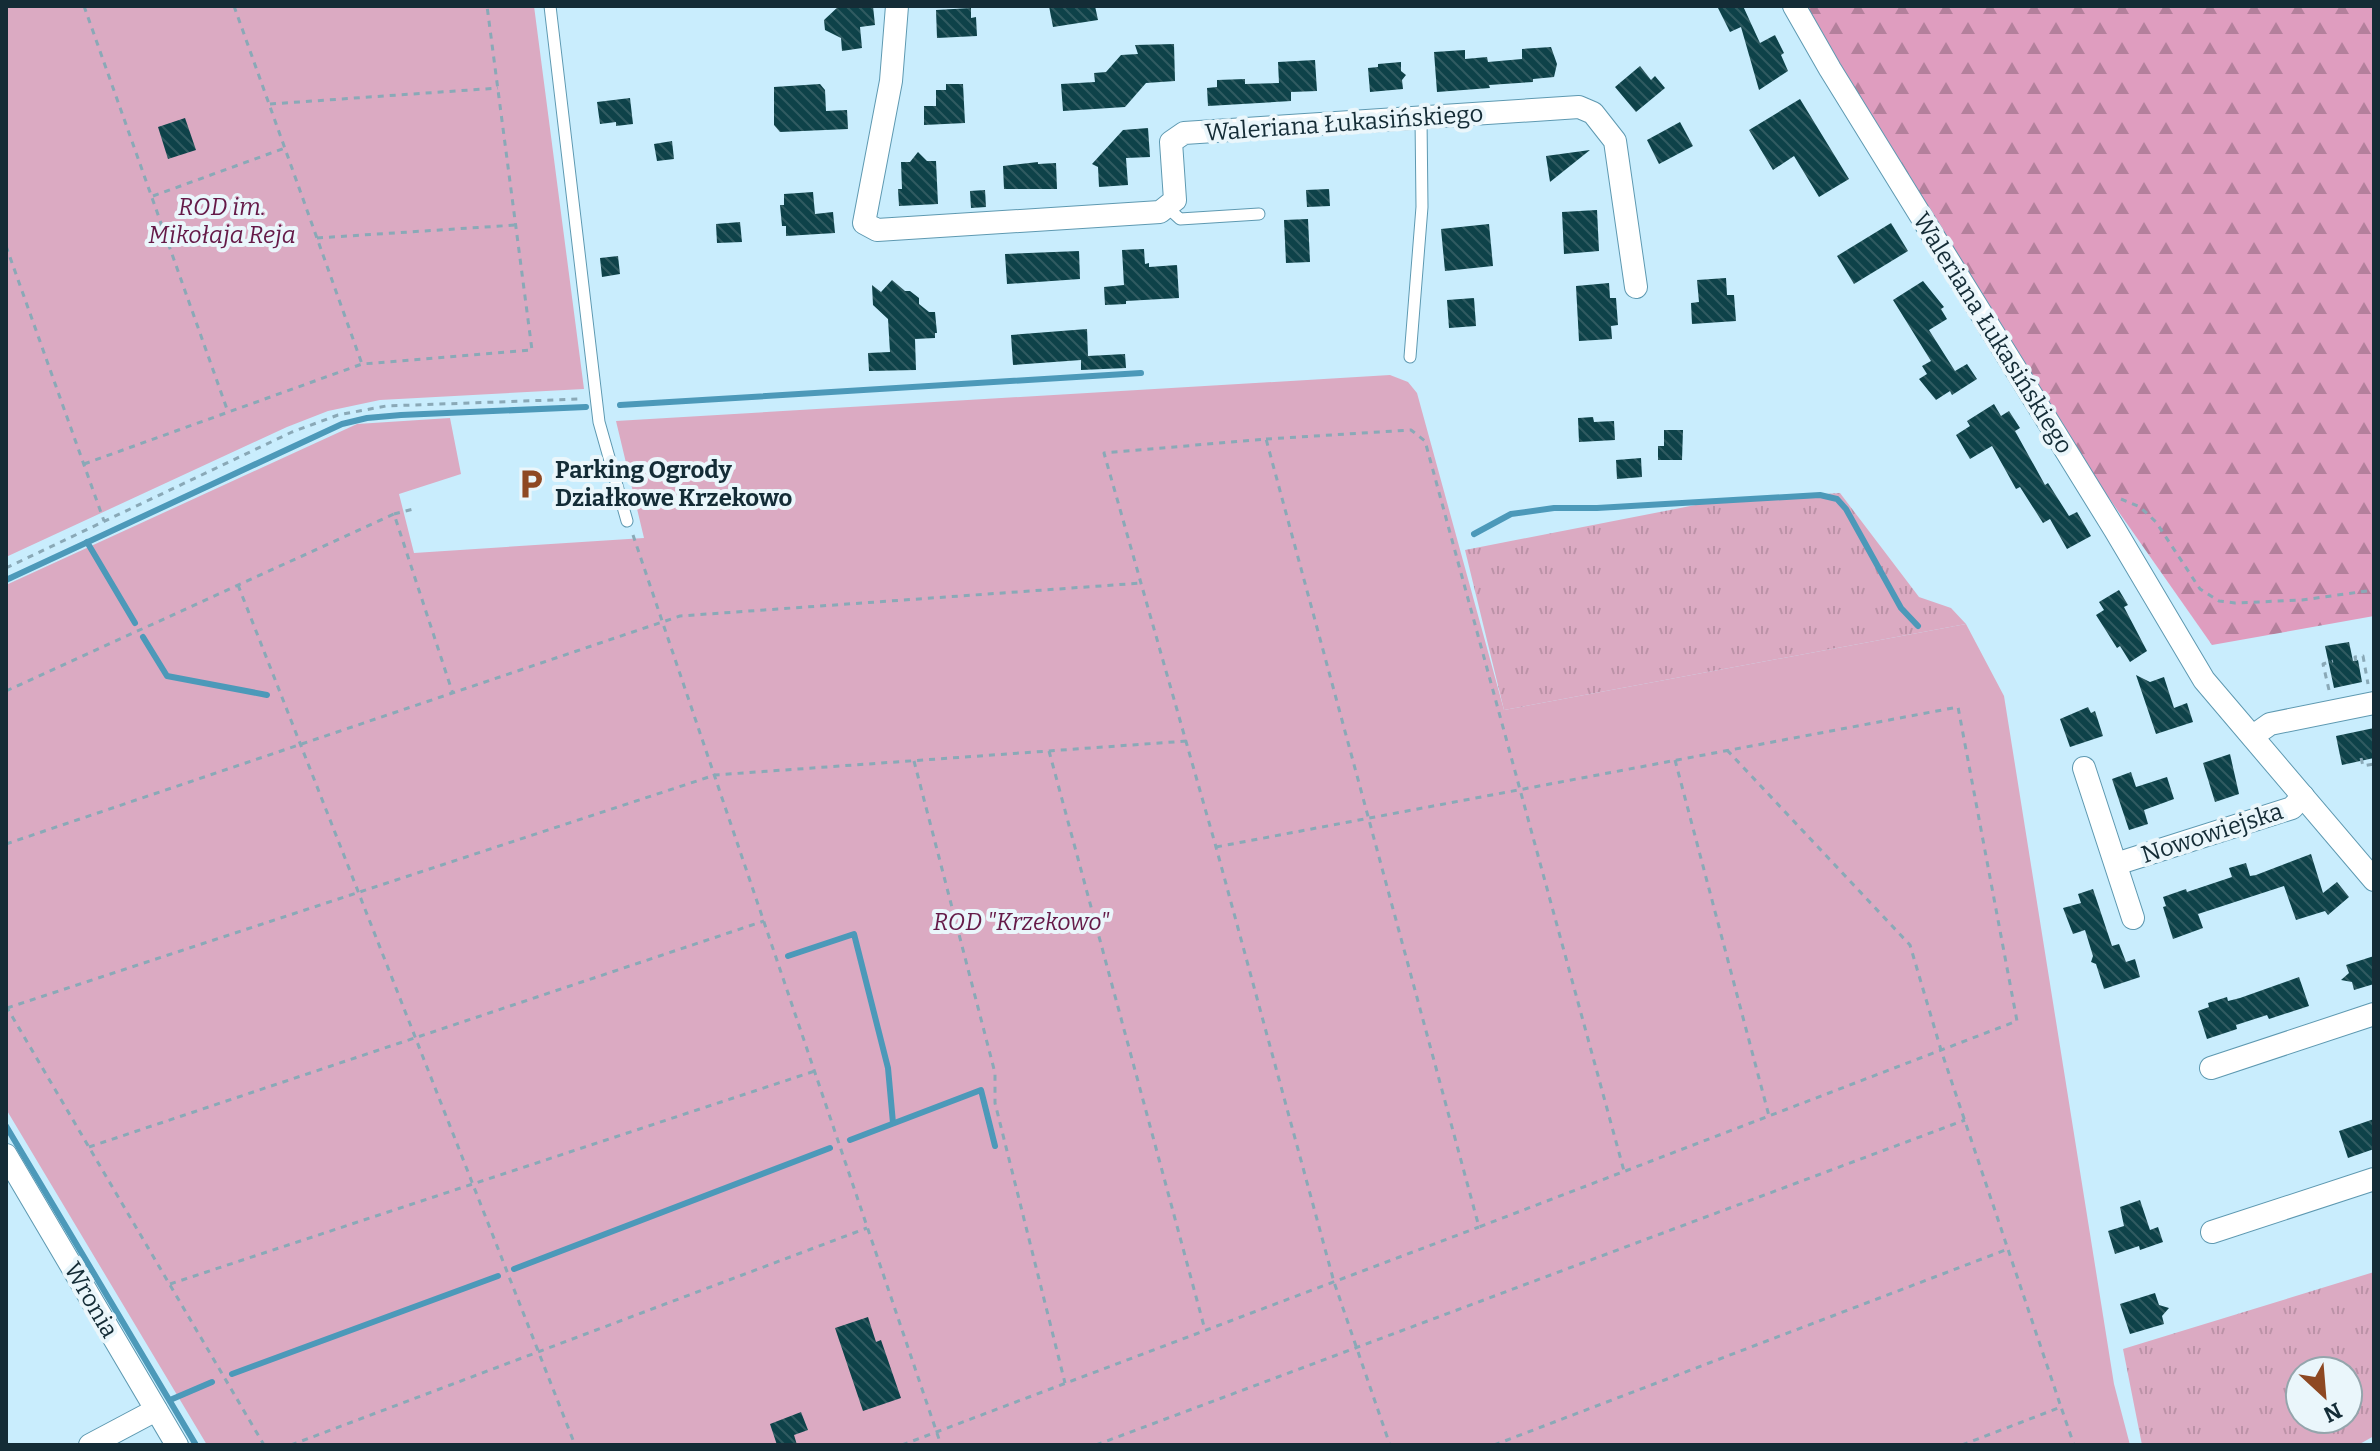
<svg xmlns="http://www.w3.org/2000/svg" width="2380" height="1451" font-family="Bitter,serif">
	<defs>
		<pattern id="grass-tufts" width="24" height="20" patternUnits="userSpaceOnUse" patternTransform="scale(2)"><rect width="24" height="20" fill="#dbaac2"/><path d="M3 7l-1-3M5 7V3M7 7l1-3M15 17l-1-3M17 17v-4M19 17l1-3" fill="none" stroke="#bb92a7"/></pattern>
		<pattern id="forest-firs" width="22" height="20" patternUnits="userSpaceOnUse" patternTransform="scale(2)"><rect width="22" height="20" fill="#df9dbf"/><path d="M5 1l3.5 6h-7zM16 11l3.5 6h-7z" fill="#b4809c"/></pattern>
		<pattern id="building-back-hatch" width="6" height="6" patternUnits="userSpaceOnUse" patternTransform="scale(2)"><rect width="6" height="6" fill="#0e4249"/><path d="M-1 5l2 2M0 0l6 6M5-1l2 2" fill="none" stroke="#305b61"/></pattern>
	</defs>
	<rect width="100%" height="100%" fill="#c9edfd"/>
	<!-- grass -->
	<g fill="url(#grass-tufts)" fill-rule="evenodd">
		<path d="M1840 493 1919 597 1951 608 1966 624 1504 710 1465 550 1711 502Z"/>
		<path d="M2374 1272V1436L2358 1445H2142L2123 1349ZM2300 1371H2348V1419H2300Z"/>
	</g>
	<!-- forest -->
	<path fill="url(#forest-firs)" d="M1801 6H2374V616L2212 645 2076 451Z"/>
	<!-- garden -->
	<g fill="#dbaac2">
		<path d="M6 6H534L584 389 380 400 328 411 287 427 6 557Z"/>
		<path d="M1390 375 1408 382 1417 393 1504 710 1966 624 2004 696 2114 1384 2130 1445H207L6 1109V585L357 424 450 418 461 474 399 494 414 553 644 538 616 421Z"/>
	</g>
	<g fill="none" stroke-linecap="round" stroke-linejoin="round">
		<!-- stream -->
		<g stroke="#4c99b9" stroke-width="6">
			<path d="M620 405 1141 373"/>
			<path d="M1474 534 1511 514 1554 508H1597L1820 495 1837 499 1846 509 1901 608 1918 626"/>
			<path d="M87 542 135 623"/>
			<path d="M6 580 342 424 367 418 401 415 586 407"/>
			<path d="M143 637 167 676 267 695"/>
			<path d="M788 956 854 934 888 1068 893 1123"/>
			<path d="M6 1126 196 1445"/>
			<path d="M850 1140 981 1090 995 1146"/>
			<path d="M514 1269 830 1148"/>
			<path d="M232 1374 498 1276"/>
			<path d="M170 1400 212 1382"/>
		</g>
	</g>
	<!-- building -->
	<g fill="url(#building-back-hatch)">
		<path d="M839 6H873L875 25 860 27 862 48 842 51 841 38 825 30 824 20Z"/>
		<path d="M1049 6H1095L1098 20 1053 27Z"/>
		<path d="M1717 6H1743L1760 43 1775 35 1784 53 1781 55 1788 71 1759 90 1741 27 1730 32Z"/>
		<path d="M971 8V18L976 17 977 36 937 38 936 10Z"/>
		<path d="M1174 44 1175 81 1146 83 1125 107 1063 111 1061 84 1095 82 1094 73 1106 72 1121 55 1138 54 1135 45Z"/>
		<path d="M1551 47 1557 64 1554 77 1533 79V82L1489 85 1490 88 1437 92 1434 52 1465 50V59L1487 57 1488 62 1522 59V49Z"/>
		<path d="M1315 60 1317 91 1291 92V101L1208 106 1207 88 1217 87V80L1245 79V84L1279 83 1278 62Z"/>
		<path d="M1401 62V71L1406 75 1402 80 1403 89 1370 92 1368 68 1378 67V64Z"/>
		<path d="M1640 66 1651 80 1655 76 1665 88 1636 112 1615 87Z"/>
		<path d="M820 84 825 90 826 111 847 110 848 129 780 132 774 125V87Z"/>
		<path d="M946 84H963L965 123 924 125V106H936V90H946Z"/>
		<path d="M630 98 633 124 616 126V122L600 124 597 102Z"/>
		<path d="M1800 99 1849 179 1819 197 1794 156 1773 170 1749 130Z"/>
		<path d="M185 118 196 150 168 159 158 127Z"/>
		<path d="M1680 122 1693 146 1659 164 1647 140Z"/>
		<path d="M1148 128 1150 157 1126 158 1128 185 1099 187 1098 167 1092 164 1123 130Z"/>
		<path d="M672 141 674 159 657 161 654 144Z"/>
		<path d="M1590 150 1550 182 1546 156Z"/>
		<path d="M918 152 927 161H936L938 204 899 206 898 189H902L901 162H910Z"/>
		<path d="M1038 162V164L1056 163 1057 189H1004L1003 166Z"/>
		<path d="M1329 189 1330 206 1307 207 1306 190Z"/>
		<path d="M985 190 986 207 971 208 970 191Z"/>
		<path d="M813 192 815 214 833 212 835 233 786 236V226H782L780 205H784V194Z"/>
		<path d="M1597 210 1599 251 1564 254 1562 212Z"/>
		<path d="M1308 219 1310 262 1286 263 1284 220Z"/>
		<path d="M740 222 742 242 717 243 716 224Z"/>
		<path d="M1891 223 1908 251 1854 284 1837 256Z"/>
		<path d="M1489 224 1493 266 1445 271 1441 229Z"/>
		<path d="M1144 249 1145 264 1149 263V267L1177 265 1179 298 1126 301V304L1105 305 1104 287 1124 285 1122 250Z"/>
		<path d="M1079 251 1080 279 1007 284 1005 254Z"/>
		<path d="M618 256 620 274 602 277 600 258Z"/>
		<path d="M1726 278 1727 295H1734L1736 321 1692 324 1691 303 1699 302 1697 280Z"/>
		<path d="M892 280 905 291H910L919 298V304L929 312H935L937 333H935V338L915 339 916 370 869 371 868 353 890 352 888 319 873 305 872 285 881 292Z"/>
		<path d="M1923 281 1944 307 1941 309 1947 319 1929 330 1955 371 1967 364 1977 379 1952 395 1950 391 1936 400 1919 379 1927 374 1922 366 1931 361 1893 300Z"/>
		<path d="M1609 283 1610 298H1616L1618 325 1611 326 1612 339 1579 341 1576 286Z"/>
		<path d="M1474 298 1476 326 1449 328 1447 300Z"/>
		<path d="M1087 329 1088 356 1125 354 1126 368 1081 370V360L1013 365 1011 335Z"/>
		<path d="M1994 404 2001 416 2009 411 2020 428 2015 431 2045 485 2048 483 2069 516 2077 512 2091 536 2067 549 2050 519 2043 523 2020 487 2016 489 1992 446 1970 459 1956 435 1970 426 1967 421Z"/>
		<path d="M1593 417 1594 422 1614 421 1615 440 1579 442 1578 418Z"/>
		<path d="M1664 430H1683L1682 460H1658V446H1664Z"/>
		<path d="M1641 458 1642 477 1617 479 1616 460Z"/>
		<path d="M2119 590 2128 605 2124 607 2147 651 2130 662 2120 646 2117 648 2096 615 2104 610 2099 602Z"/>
		<path d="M2349 642 2353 661 2358 660 2362 682 2334 688 2325 646Z"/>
		<path d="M2136 675 2150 682 2164 677 2174 708 2187 703 2193 722 2156 734Z"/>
		<path d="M2088 707 2091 713 2095 711 2103 736 2070 747 2060 719Z"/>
		<path d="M2374 728V758L2342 765 2336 736Z"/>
		<path d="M2230 754 2239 794 2215 802 2203 763Z"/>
		<path d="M2131 772 2136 787 2167 777 2174 799 2144 810 2148 824 2129 830 2112 779Z"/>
		<path d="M2311 854 2323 893 2337 882 2349 897 2328 915 2325 911 2296 920 2284 886 2198 914 2203 928 2173 939 2163 907 2166 906 2163 897 2186 889 2187 892 2232 877 2229 868 2246 863 2250 876 2256 875Z"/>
		<path d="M2093 889 2112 946 2119 944 2126 962 2135 959 2140 977 2104 989 2096 964 2091 962 2093 956 2085 930 2073 934 2063 908 2081 903 2078 894Z"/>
		<path d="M2374 956V984L2354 990 2352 982 2341 980 2349 973 2346 965Z"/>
		<path d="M2299 977 2309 1006 2269 1019 2267 1015 2236 1025 2237 1029 2207 1039 2198 1011 2209 1007 2208 1003 2227 997 2228 1001 2240 998Z"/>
		<path d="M2374 1119V1149L2348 1158 2339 1131Z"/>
		<path d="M2140 1200 2150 1230 2158 1227 2163 1242 2140 1250 2139 1246 2115 1254 2108 1231 2124 1226 2120 1207Z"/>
		<path d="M2155 1293 2159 1305 2169 1308 2162 1316 2164 1324 2130 1334 2120 1304Z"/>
		<path d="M868 1317 876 1342 881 1340 901 1398 863 1411 835 1328Z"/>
		<path d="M801 1412 808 1430 794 1435 797 1445H777L770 1424Z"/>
	</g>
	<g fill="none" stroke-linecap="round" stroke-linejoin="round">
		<defs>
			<g id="service">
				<path d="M550 6 599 422 627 521"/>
				<path d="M1167 207 1180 219 1259 214"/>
				<path d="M1410 357 1422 207 1421 118"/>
			</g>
			<g id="minor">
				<path d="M897 6 891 81 864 223 877 230 1160 212 1175 200 1171 142 1184 133 1579 107 1593 113 1615 141 1636 287"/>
				<path d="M1794 6 1830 69 2115 530 2204 680 2374 880"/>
				<path d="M2253 736 2270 724 2374 703"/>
				<path d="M2084 768 2133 918"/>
				<path d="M2116 864 2292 808 2303 796"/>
				<path d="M2211 1068 2374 1014"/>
				<path d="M6 1155 177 1445"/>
				<path d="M2212 1232 2374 1179"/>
				<path d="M90 1445 156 1410"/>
			</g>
		</defs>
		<!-- service casing -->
		<use href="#service" stroke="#5e99b1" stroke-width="13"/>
		<!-- minor casing -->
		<use href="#minor" stroke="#5e99b1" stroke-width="24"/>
		<!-- path -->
		<g stroke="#8aa9b7" stroke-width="3" stroke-dasharray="6 6" stroke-linecap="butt">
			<path d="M84 6 228 412"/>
			<path d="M234 6 362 364"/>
			<path d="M270 104 498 88"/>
			<path d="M153 196 285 148"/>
			<path d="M317 238 516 225"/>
			<path d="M6 246 104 521"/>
			<path d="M1266 439 1411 430 1425 441 1624 1171"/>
			<path d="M84 464 362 364 532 350 487 6"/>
			<path d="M2121 499 2140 507 2156 522 2200 589 2219 601 2235 603 2302 600 2374 590"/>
			<path d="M394 514 417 508"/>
			<path d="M633 535 941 1445"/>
			<path d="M6 568 292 432 338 415 386 406 580 399"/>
			<path d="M238 585 575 1445"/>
			<path d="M2356 661 2355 657 2363 656 2368 684"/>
			<path d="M2329 690 2323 664 2333 661"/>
			<path d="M6 691 394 514 453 694"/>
			<path d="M1727 750 1910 945 1941 1050 2061 1407"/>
			<path d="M1049 751 1205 1330"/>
			<path d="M2361 758 2363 766 2374 764"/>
			<path d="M1675 760 1769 1116"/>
			<path d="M914 761 995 1073V1103L1065 1383"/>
			<path d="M6 844 680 616 1142 583"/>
			<path d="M1216 847 1958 707 2017 1021 1479 1227 1266 439 1104 453 1216 847 1334 1282 1390 1445"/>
			<path d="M6 1006 264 1445"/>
			<path d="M7 1008 715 775 1187 741"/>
			<path d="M89 1147 764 921"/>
			<path d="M170 1284 815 1071"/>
			<path d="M291 1445 867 1228"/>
			<path d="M902 1445 1479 1227"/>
			<path d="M1096 1445 1965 1120"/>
			<path d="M1494 1445 2008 1249"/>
			<path d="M1962 1445 2061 1407 2074 1445"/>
		</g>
		<!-- service -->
		<use href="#service" stroke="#fff" stroke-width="11"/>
		<!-- minor -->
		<use href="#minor" stroke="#fff" stroke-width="22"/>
	</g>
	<!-- icons -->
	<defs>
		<symbol id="parking-bare" viewBox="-9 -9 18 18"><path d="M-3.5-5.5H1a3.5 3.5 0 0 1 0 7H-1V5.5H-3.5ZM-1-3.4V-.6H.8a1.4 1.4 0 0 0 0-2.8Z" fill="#8e4822" stroke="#eaf6fb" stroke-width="2.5" paint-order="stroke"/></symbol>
	</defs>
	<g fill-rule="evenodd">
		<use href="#parking-bare" x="509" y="462" width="44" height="44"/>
	</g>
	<g text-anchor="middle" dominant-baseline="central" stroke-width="8" stroke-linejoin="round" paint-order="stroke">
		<!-- street labels -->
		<g font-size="24" fill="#142c36" stroke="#eaf6fb">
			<text transform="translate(1344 123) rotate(-4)">Waleriana Łukasińskiego</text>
			<text transform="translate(1993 333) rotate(58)">Waleriana Łukasińskiego</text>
			<text transform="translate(2212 833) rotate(-18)">Nowowiejska</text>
			<text transform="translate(91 1300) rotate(60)">Wronia</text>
		</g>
		<!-- park labels -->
		<g font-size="24" font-style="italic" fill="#651a48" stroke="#eaf6fb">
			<text x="222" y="207">ROD im.<tspan x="222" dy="28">Mikołaja Reja</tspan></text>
			<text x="1021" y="922">ROD "Krzekowo"</text>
		</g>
		<!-- poi labels -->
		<g font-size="24" font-weight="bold" fill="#142c36" stroke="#eaf6fb" text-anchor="start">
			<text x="555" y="470">Parking Ogrody<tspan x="555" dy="28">Działkowe Krzekowo</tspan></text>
		</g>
	</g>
	<!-- border -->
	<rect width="2380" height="1451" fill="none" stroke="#142c36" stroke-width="16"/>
	<!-- north arrow -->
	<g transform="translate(2324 1395) rotate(154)"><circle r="38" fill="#eaf6fb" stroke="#94a5ac" stroke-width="2"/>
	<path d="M0-6L14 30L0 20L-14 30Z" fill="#8e4822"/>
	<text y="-12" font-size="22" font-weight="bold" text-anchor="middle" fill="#142c36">N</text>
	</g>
</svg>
